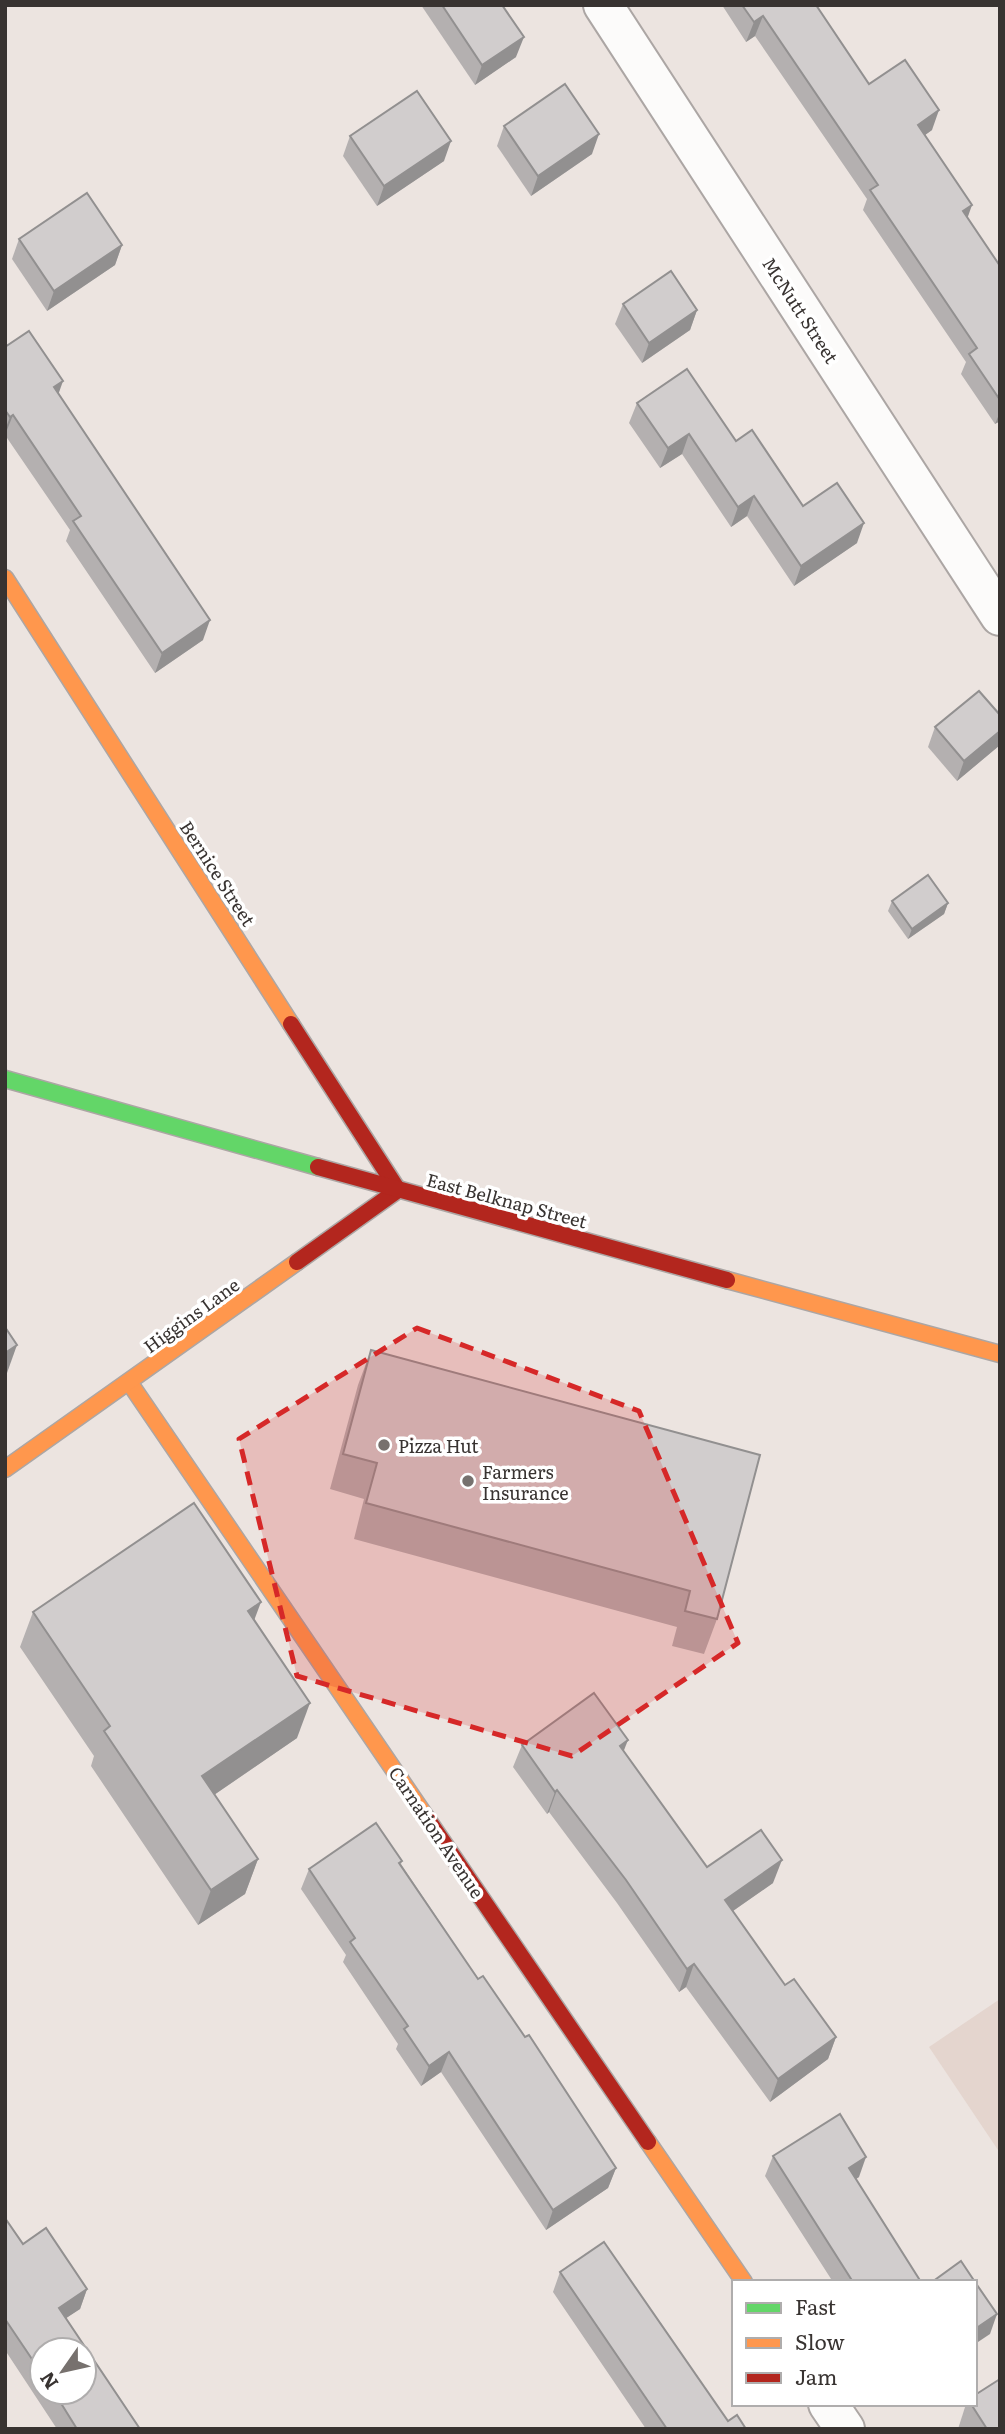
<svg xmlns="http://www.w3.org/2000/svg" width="1005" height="2434" font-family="Literata,serif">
	<rect width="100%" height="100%" fill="#ece4e0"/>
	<!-- built -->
	<path fill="#e4d5ce" d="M1000 1999V2153L929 2047Z"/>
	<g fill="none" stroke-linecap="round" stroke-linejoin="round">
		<defs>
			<g id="street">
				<path d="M603 5 1000 616"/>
				<path d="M828 2404 845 2429"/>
			</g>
			<path id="fast" d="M5 1079 318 1167"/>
			<g id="slow">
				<path d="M5 578 291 1024"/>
				<path d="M727 1280 1000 1354"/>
				<path d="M129 1382 426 1817"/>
				<path d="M5 1469 297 1262"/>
				<path d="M648 2142 744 2282"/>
			</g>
			<g id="jam">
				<path d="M291 1024 398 1190 297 1262"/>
				<path d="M318 1167 727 1280"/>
				<path d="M426 1817 648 2142"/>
			</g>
		</defs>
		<!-- street casing -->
		<use href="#street" stroke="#aca6a4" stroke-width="42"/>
		<!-- fast casing -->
		<use href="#fast" stroke="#aca6a4" stroke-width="19"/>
		<!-- slow casing -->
		<use href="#slow" stroke="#aca6a4" stroke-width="19"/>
		<!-- jam casing -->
		<use href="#jam" stroke="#aca6a4" stroke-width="19"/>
		<!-- street -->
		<use href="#street" stroke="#fcfbfa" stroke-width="38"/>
		<!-- fast -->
		<use href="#fast" stroke="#63d668" stroke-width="16"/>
		<!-- slow -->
		<use href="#slow" stroke="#ff974d" stroke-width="16"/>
		<!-- jam -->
		<use href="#jam" stroke="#b3261e" stroke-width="16"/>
	</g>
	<!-- wall -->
	<g fill="#b4b0b0" fill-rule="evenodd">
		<path d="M421 5H502L516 57 475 85Z"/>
		<path d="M722 5H816L869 84 932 130 925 135 967 217 1000 266V421L995 424 961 374 966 362 863 210 867 199 755 36 746 42Z"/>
		<path d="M504 126 592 154 531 196 497 146Z"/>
		<path d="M350 136 444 161 377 206 343 156Z"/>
		<path d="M19 239 122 245 115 265 47 311 12 259Z"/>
		<path d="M623 304 697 310 690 330 642 363 615 324Z"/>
		<path d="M5 347 59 394 203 640 155 673 66 541 70 530 5 435Z"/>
		<path d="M637 403 736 441 803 506 857 543 794 586 747 516 731 527 682 454 660 468 629 423Z"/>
		<path d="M1000 715V745L957 781 928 747 935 727Z"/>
		<path d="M892 901 948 903 944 914 908 939 888 911Z"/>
		<path d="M371 1350 760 1455 717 1619 704 1654 672 1646 677 1627 354 1539 364 1499 330 1489 358 1385Z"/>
		<path d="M33 1612 254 1621 297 1738 214 1795 258 1859 245 1894 198 1925 91 1766 94 1756 20 1647Z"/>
		<path d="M522 1745 624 1751 707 1867 773 1883 733 1911 785 1985 836 2037 828 2059 770 2102 686 1987 679 1992 617 1903 549 1812 547 1814 513 1767Z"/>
		<path d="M402 1861 401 1864 478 1979 525 2037 616 2168 608 2188 546 2230 441 2072 421 2086 396 2049 398 2044 343 1962 346 1955 301 1889 309 1869Z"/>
		<path d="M773 2156 859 2177 856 2179 921 2282H833L765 2176Z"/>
		<path d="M5 2218 23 2244 87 2289 80 2309 66 2318 140 2429H57L5 2350ZM42 2350 84 2392H42Z"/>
		<path d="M560 2272 728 2421 746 2429H646L553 2292Z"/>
		<path d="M966 2404H975L1000 2429H958Z"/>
	</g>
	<!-- shaded-wall -->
	<g fill="#929090">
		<path d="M763 16 755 36 746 42 754 22Z"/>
		<path d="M524 37 516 57 475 85 482 65Z"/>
		<path d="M939 110 932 130 911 145 918 125Z"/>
		<path d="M599 134 592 154 531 196 538 176Z"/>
		<path d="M451 141 444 161 377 206 384 186Z"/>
		<path d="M972 205 965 225 963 211Z"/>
		<path d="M122 245 115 265 47 311 54 291Z"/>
		<path d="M697 310 690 330 642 363 649 343Z"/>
		<path d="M63 381 56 401 54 387Z"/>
		<path d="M1000 412V421L995 424Z"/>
		<path d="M13 415 5 435V430L10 417Z"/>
		<path d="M689 434 682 454 660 468 668 448Z"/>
		<path d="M754 496 747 516 731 527 738 507Z"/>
		<path d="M864 523 857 543 794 586 801 566Z"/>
		<path d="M210 620 203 640 155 673 162 653Z"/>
		<path d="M1000 731V745L957 781 964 761Z"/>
		<path d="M948 903 944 914 908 939 912 929Z"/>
		<path d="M17 1345 7 1373 5 1374V1353Z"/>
		<path d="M261 1602 248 1637V1611Z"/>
		<path d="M310 1703 297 1738 189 1812 202 1776Z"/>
		<path d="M628 1740 619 1763 620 1746Z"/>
		<path d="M557 1790 549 1812 547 1814 555 1792Z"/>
		<path d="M258 1859 245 1894 198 1925 211 1890Z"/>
		<path d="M782 1860 773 1883 717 1922 725 1900Z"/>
		<path d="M694 1964 686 1987 679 1992 687 1969Z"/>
		<path d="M836 2037 828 2059 770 2102 778 2079Z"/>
		<path d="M449 2052 441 2072 421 2086 429 2066Z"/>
		<path d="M866 2157 859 2177 842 2188 849 2168Z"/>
		<path d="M616 2168 608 2188 546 2230 553 2210Z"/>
		<path d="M87 2289 80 2309 51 2328 59 2308Z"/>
		<path d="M997 2314 990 2334 975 2344V2329Z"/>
	</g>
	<!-- building -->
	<g fill="#d1cdcd" stroke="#929090" stroke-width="2">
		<path d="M442 5H502L524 37 482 65Z"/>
		<path d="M742 5H816L869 84 905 60 939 110 918 125 972 205 963 211 1000 266V400L969 354 977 348 870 190 878 185 763 16 754 22Z"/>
		<path d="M565 84 599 134 538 176 504 126Z"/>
		<path d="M417 91 451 141 384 186 350 136Z"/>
		<path d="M87 193 122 245 54 291 19 239Z"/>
		<path d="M671 271 697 310 649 343 623 304Z"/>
		<path d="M29 331 63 381 54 387 210 620 162 653 73 521 81 516 13 415 10 417 5 410V347Z"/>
		<path d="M687 369 736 441 752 430 803 506 837 483 864 523 801 566 754 496 738 507 689 434 668 448 637 403Z"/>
		<path d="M979 691 1000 715V731L964 761 935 727Z"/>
		<path d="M928 875 948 903 912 929 892 901Z"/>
		<path d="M5 1327 17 1345 5 1353Z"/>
		<path d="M371 1350 760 1455 717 1619 685 1611 690 1591 366 1503 377 1463 343 1454Z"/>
		<path d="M194 1503 261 1602 248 1611 310 1703 202 1776 258 1859 211 1890 104 1731 110 1726 33 1612Z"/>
		<path d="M594 1693 628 1740 620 1746 707 1867 761 1830 782 1860 725 1900 785 1985 794 1979 836 2037 778 2079 694 1964 687 1969 626 1880 557 1790 555 1792 522 1745Z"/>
		<path d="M376 1823 402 1861 399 1863 478 1979 483 1976 525 2037 529 2035 616 2168 553 2210 449 2052 429 2066 404 2029 408 2026 350 1942 355 1938 309 1869Z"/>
		<path d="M840 2114 866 2157 849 2168 921 2282H853L773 2156Z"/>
		<path d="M5 2218 23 2244 46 2228 87 2289 59 2308 140 2429H77L54 2392H84V2350H42V2374L5 2319Z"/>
		<path d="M604 2242 728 2421 737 2415 746 2429H667L560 2272Z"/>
		<path d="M961 2261 975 2282H932Z"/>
		<path d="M975 2282 997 2314 975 2329Z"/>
		<path d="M1000 2379V2429H987L971 2404H975V2395Z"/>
	</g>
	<!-- marked area -->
	<path fill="#d62828" fill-opacity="0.2" stroke="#d62828" stroke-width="5" stroke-dasharray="14 9" stroke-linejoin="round" d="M417 1328 639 1411 738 1643 572 1756 297 1676 239 1439Z"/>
	<!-- markers -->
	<g fill="#77716e" stroke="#fff" stroke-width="2.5">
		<circle cx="384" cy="1445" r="7"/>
		<circle cx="468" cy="1481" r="7"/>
	</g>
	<g text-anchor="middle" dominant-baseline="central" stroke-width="7" stroke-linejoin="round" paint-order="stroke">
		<!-- street labels -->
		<g font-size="18" fill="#383331" stroke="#fff">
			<text transform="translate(801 310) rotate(57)">McNutt Street</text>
			<text transform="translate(218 873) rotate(57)">Bernice Street</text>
			<text transform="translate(507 1200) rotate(15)">East Belknap Street</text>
			<text transform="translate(191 1315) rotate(-36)">Higgins Lane</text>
			<text transform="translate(437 1832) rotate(56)">Carnation Avenue</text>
		</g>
		<!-- poi labels -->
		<g font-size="18" fill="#383331" stroke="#fff" text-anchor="start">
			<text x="398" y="1445">Pizza Hut</text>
			<text x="482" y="1471">Farmers<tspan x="482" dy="21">Insurance</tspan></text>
		</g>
	</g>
	<!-- border -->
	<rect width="1005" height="2434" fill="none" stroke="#383331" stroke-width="14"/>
	<!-- legend -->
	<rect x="732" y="2280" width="245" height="126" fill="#ffffff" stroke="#afadad" stroke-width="2"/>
	<rect x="746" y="2303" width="35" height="10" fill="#63d668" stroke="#afadad" stroke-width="2"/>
	<text x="795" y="2315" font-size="21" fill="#383331">Fast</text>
	<rect x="746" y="2338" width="35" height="10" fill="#ff974d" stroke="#afadad" stroke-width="2"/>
	<text x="795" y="2350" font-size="21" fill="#383331">Slow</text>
	<rect x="746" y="2373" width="35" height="10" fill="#b3261e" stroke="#afadad" stroke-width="2"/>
	<text x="795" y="2385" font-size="21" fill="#383331">Jam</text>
	<!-- north arrow -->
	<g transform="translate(63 2371) rotate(236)"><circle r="33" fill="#ffffff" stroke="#afadad" stroke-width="2"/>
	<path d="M0-5L12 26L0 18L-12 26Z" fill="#77716e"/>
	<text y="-10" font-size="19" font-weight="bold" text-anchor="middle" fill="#383331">N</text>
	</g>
</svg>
